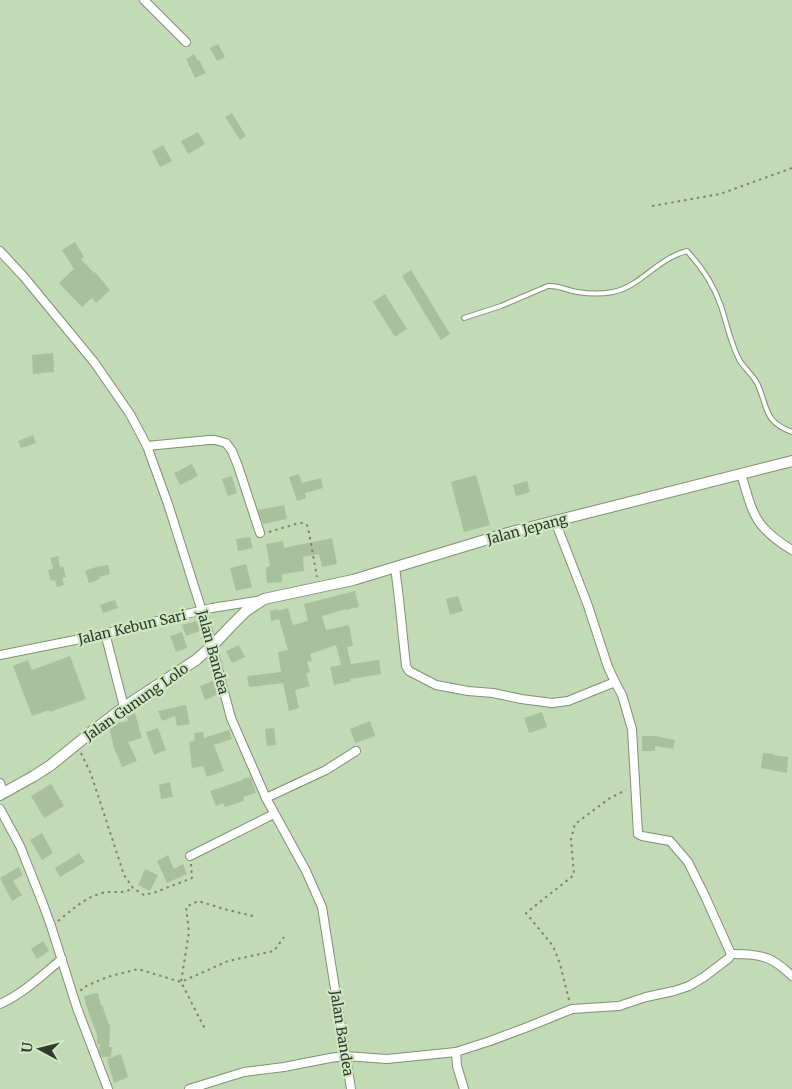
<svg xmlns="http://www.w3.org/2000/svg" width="792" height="1089" font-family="Merriweather,serif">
	<rect width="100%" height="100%" fill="#c2dab6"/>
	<!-- building -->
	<g fill="#a9c09d">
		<path d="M218 44 225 57 217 61 210 48Z"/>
		<path d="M194 54 198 61 199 60 206 73 195 78 186 59Z"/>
		<path d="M232 113 246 136 240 140 225 117Z"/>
		<path d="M198 132 205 144 188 154 181 141Z"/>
		<path d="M163 145 172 161 160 167 152 151Z"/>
		<path d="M75 242 84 257 81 259 94 273 95 272 110 290 96 303 92 298 82 307 59 283 74 269 62 250Z"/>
		<path d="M411 270 450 334 441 340 402 276Z"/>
		<path d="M385 294 407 329 395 337 373 302Z"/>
		<path d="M53 353 54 372 33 374 32 355Z"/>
		<path d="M33 435 36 443 21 448 18 441Z"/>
		<path d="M192 464 198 476 180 485 174 473Z"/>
		<path d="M299 474 302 483 321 478 323 488 305 493 306 498 297 501 289 477Z"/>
		<path d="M476 475 490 525 464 532 451 482Z"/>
		<path d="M232 476 237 493 228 496 222 479Z"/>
		<path d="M527 481 530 492 516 496 513 485Z"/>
		<path d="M284 505 287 519 263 524 258 510Z"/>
		<path d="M250 537 253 548 238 551 236 539Z"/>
		<path d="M332 538 337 564 322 567 319 554 303 557 304 571 282 574V582L267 583 266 567 270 566 266 544 283 541 284 548Z"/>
		<path d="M58 556 60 567 63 566 66 577 62 578 64 585 57 587 55 580 51 581 48 570 53 569 50 558Z"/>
		<path d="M246 564 252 587 236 591 230 568Z"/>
		<path d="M108 565 110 574 99 577 100 579 89 583 85 571 96 567Z"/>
		<path d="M355 591 359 607 346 610V609L322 616 326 630 349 625 353 646 347 647 351 664 379 660 381 674 350 679 351 681 334 685 330 667 341 665 336 645 310 654 312 661 307 662 310 672 306 674 310 686 295 690 299 708 289 711 283 683 249 687 247 676 281 672 278 652 288 650 279 619 271 621 270 611 277 609 278 611 288 608 293 625 308 621 304 604Z"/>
		<path d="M458 596 463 611 450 615 446 599Z"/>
		<path d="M115 600 118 608 103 613 100 605Z"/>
		<path d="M197 621 200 631 186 636 182 625Z"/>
		<path d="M182 632 187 648 176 652 170 636Z"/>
		<path d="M239 645 245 657 232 663 226 651Z"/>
		<path d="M70 656 86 699 50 712 49 710 32 716 13 666 28 660 32 670Z"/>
		<path d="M213 681 218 694 205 700 200 686Z"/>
		<path d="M186 705 190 724 177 726 175 716 162 721 158 711Z"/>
		<path d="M542 712 547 727 529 733 524 718Z"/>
		<path d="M135 713 142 738 128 742 137 761 122 767 114 748 109 727 111 725 128 721 127 716Z"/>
		<path d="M370 721 375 736 355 743 350 729Z"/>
		<path d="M158 728 166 750 154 755 146 732Z"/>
		<path d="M274 728 276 745 267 746 265 729Z"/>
		<path d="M229 730 232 739 214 745 224 771 207 777 203 766 192 768 189 742 195 741 194 733 203 732 204 738Z"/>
		<path d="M642 736H656L675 740 673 749 655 746V751H642Z"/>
		<path d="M763 753 774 754 773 755 788 757 787 773 761 768Z"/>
		<path d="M251 777 256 793 243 797 244 801 225 807 223 803 216 806 210 791 243 780V779Z"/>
		<path d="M170 782 173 797 161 799 159 785Z"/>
		<path d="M51 784 64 806 44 818 31 796Z"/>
		<path d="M42 833 53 853 42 860 30 840Z"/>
		<path d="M79 853 85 862 60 877 55 868Z"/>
		<path d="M168 855 174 869 183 864 187 874 167 883 157 861Z"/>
		<path d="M19 867 23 875 13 881 22 895 12 901 0 878Z"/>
		<path d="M145 869 158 875 150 891 138 885Z"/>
		<path d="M43 941 49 951 37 959 31 949Z"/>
		<path d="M98 993 101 1006 102 1005 110 1027 109 1047H112L111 1057H102L99 1051 100 1044H97V1035L86 1005 84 996Z"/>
		<path d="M121 1054 128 1077 114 1083 107 1059Z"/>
	</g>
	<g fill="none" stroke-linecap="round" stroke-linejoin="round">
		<defs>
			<path id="service" d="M464 318 501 306 548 286C559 285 568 291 578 292 589 294 602 294 613 292 638 287 654 264 676 255 680 253 684 252 687 251 702 267 714 286 721 306 727 324 731 345 740 361 745 369 754 376 758 385 768 408 764 422 792 432"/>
			<g id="minor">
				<path d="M144 0 186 42"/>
				<path d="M0 251 24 277 94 362 130 414 147 446 168 504 206 624 231 718 266 798 306 871 322 907 351 1089"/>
				<path d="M147 446 209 440H215L226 443 232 451 238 466 260 533"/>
				<path d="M741 474C747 492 751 515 764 528 772 537 782 544 792 550"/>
				<path d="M395 567 399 599 406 666 409 671 436 685 468 691 493 693 521 699 552 703 568 701 615 682 608 667 587 603 555 521"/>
				<path d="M105 633 124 707"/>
				<path d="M0 655 90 637 212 608 262 600"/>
				<path d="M0 783 3 793"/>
				<path d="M266 798 326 770 356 751"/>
				<path d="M0 809 20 846 43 904 51 926 77 1008 108 1089"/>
				<path d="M190 856 274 814"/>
				<path d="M731 954C744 954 761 954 773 961 780 965 786 970 792 976"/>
				<path d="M0 1004C23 994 42 975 62 959"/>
				<path d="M456 1052 457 1066 464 1089"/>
				<path d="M189 1089 244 1072 284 1067 330 1058 345 1056 387 1059 456 1052 490 1041 525 1028 572 1009 619 1006 646 997 674 991 689 986 704 977 729 958 731 954 704 894 688 862 670 841 642 836 638 834 632 729 622 695 615 682"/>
			</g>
			<path id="tertiary" d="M0 795 34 776 51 765 94 730 124 707 196 660 212 646 230 627 246 611 264 599 353 580 508 533 792 461"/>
		</defs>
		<!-- service casing -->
		<use href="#service" stroke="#7c9270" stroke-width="6"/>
		<!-- minor casing -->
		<use href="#minor" stroke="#7c9270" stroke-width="10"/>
		<!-- tertiary casing -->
		<use href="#tertiary" stroke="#7c9270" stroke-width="12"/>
		<!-- path -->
		<g stroke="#76866e" stroke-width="2" stroke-dasharray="2.5 4" stroke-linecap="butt">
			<path d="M652 206 720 194 792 168"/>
			<path d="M269 532 299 523C304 523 306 523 308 527L317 577"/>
			<path d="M81 753 91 774 124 875 133 888 144 895 156 892 192 878 191 864"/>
			<path d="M253 916 224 909 198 901 186 907 189 932 181 982 228 961 274 951 284 937"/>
			<path d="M58 921C72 910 84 898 102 893 112 890 123 895 133 888"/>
			<path d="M81 991 82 988 107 977 138 969 181 982 206 1031"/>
			<path d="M569 1000 560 964 553 946 526 913 574 875 571 839 575 824 610 798 626 790"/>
		</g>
		<!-- service -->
		<use href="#service" stroke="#fff" stroke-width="4"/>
		<!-- minor -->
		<use href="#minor" stroke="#fff" stroke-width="8"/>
		<!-- tertiary -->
		<use href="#tertiary" stroke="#fff" stroke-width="10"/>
	</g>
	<g text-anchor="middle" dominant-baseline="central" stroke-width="4.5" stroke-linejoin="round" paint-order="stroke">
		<!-- street labels -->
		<g font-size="14" fill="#313a2c" stroke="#cfe7c3">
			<text transform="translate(527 529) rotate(-15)">Jalan Jepang</text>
			<text transform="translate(132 627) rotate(-13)">Jalan Kebun Sari</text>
			<text transform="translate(213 652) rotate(75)">Jalan Bandea</text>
			<text transform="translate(136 702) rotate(-35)">Jalan Gunung Lolo</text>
			<text transform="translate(342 1033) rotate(81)">Jalan Bandea</text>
		</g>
	</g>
	<!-- north arrow -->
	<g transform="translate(40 1049) rotate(277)" stroke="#cfe7c3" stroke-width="4" paint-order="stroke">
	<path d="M0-4L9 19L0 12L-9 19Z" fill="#313a2c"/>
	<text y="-8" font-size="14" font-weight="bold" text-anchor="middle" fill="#313a2c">U</text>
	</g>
</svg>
